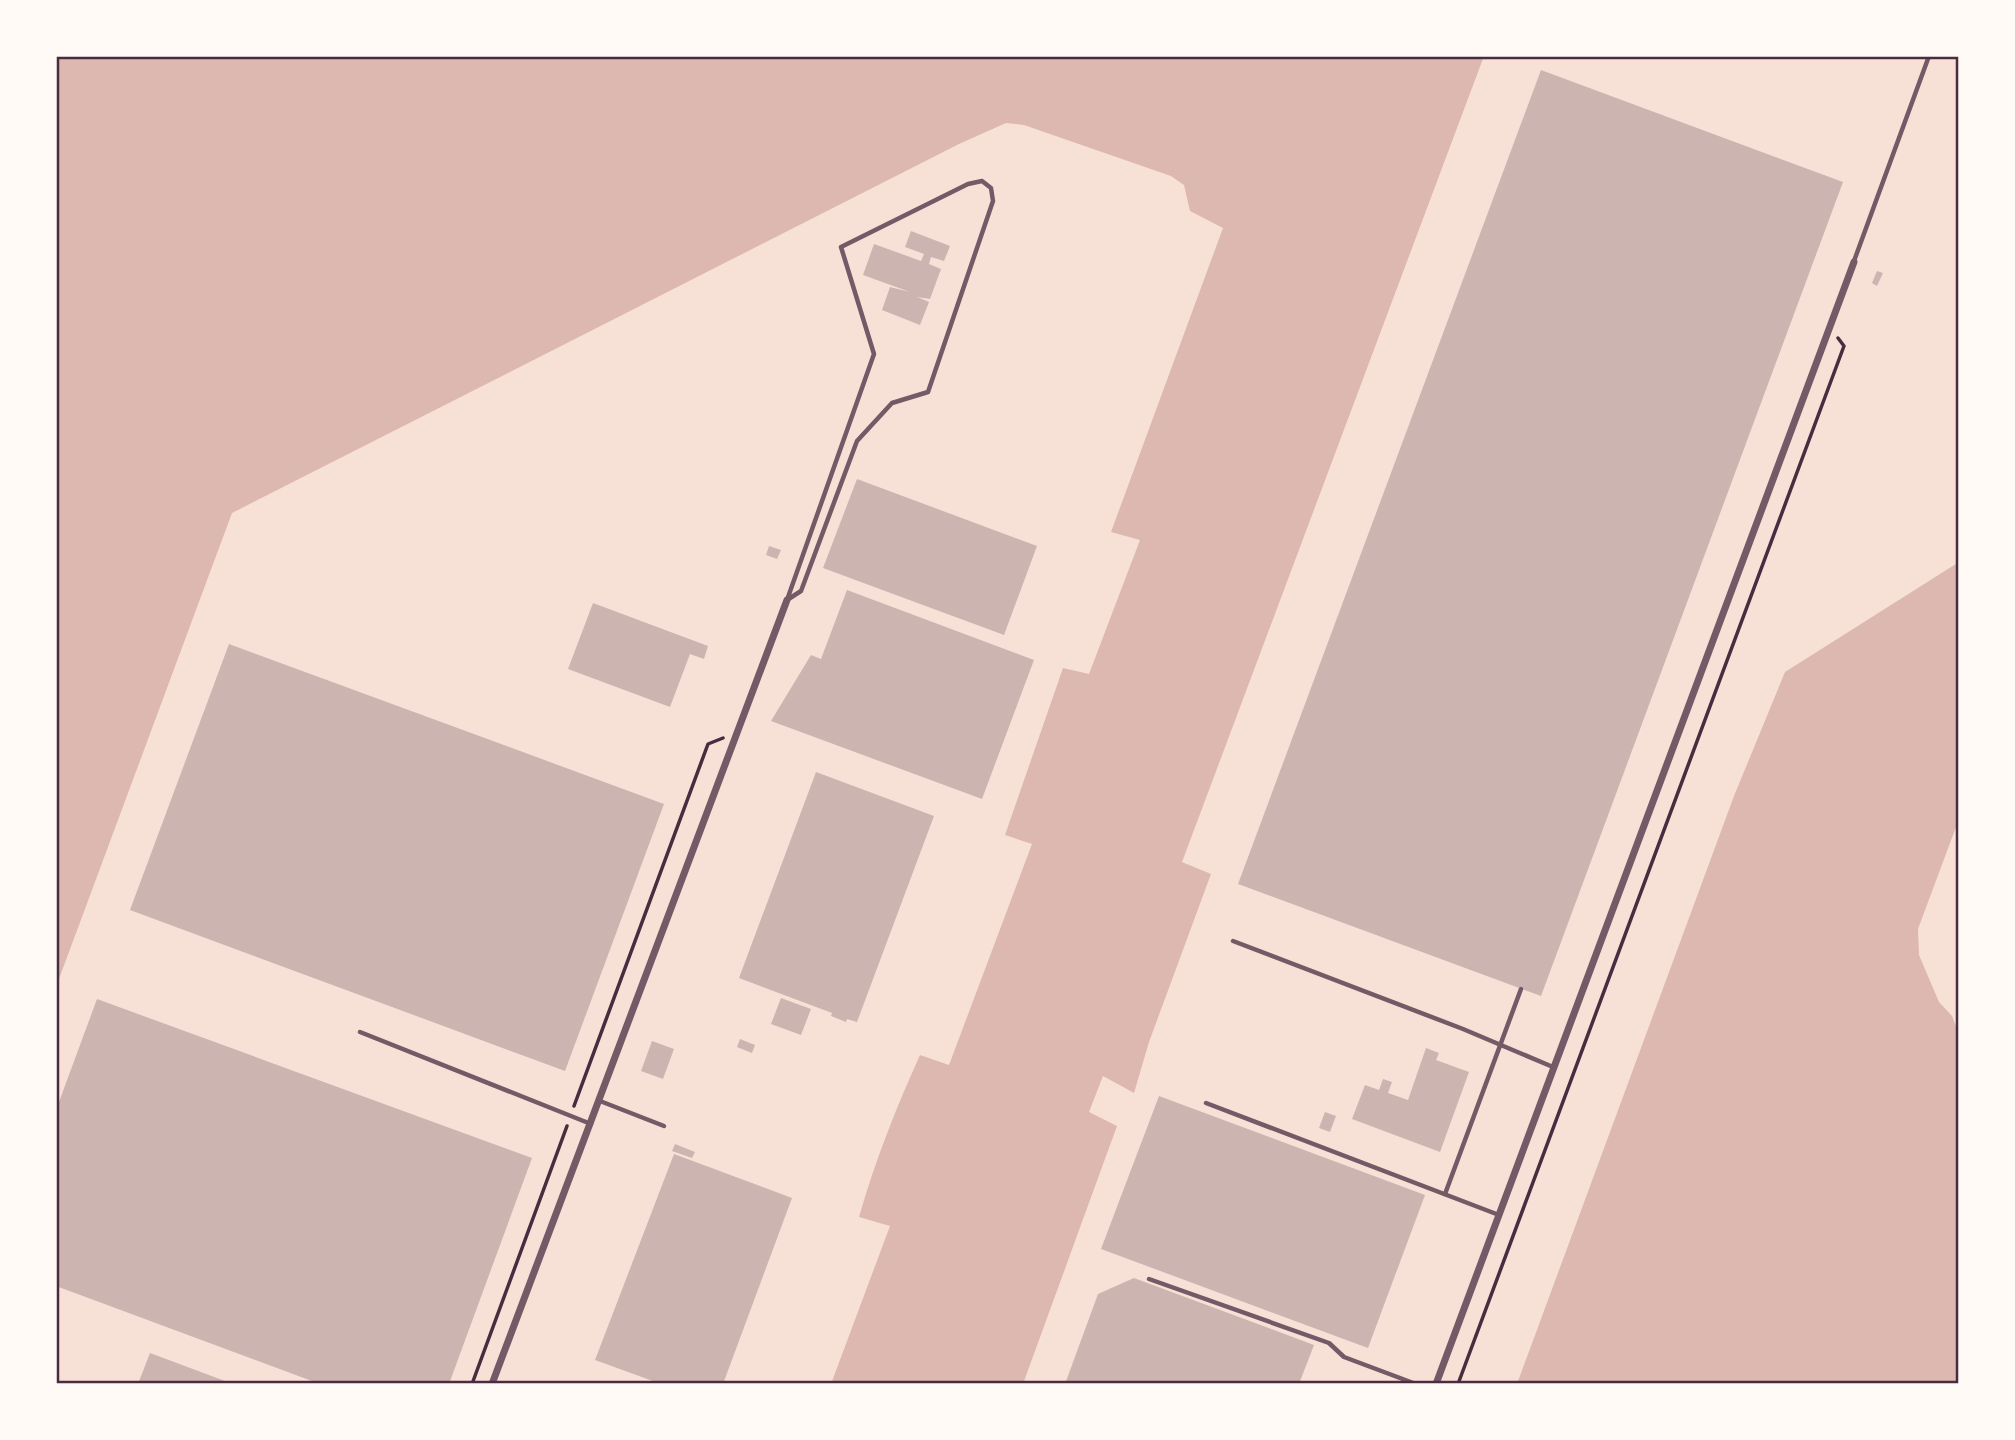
<svg xmlns="http://www.w3.org/2000/svg" width="2015" height="1440" font-family="'Public Sans',sans-serif">
	<rect width="100%" height="100%" fill="#f7e1d7"/>
	<!-- water -->
	<g fill="#dcb8b0">
		<path d="M56 56H1484L1182 862 1211 874 1149 1042 1134 1093 1103 1076 1089 1112 1117 1126 1023 1384H831L890 1226 859 1217C875 1161 896 1108 920 1055L949 1065 1032 844 1005 835 1063 668 1089 674 1140 540 1111 532 1223 228 1190 211 1184 185 1171 176 1024 125 1006 123 959 144 232 513 56 987Z"/>
		<path d="M1959 562V819L1918 929 1919 955 1939 1002 1952 1016 1959 1034V1384H1517L1734 796 1785 672Z"/>
	</g>
	<!-- building -->
	<g fill="#ccb4b1">
		<path d="M1541 70 1843 182 1541 996 1238 884Z"/>
		<path d="M911 231 950 246 944 261 931 257 929 264 941 269 930 299 917 297 929 302 920 325 882 310 890 287 910 292 863 275 874 244 921 261 924 254 905 247Z"/>
		<path d="M1877 271 1883 273 1877 286 1872 283Z"/>
		<path d="M857 479 1037 546 1004 635 823 568Z"/>
		<path d="M769 546 781 550 777 559 766 555Z"/>
		<path d="M847 590 1034 660 982 799 771 721 811 655 821 659Z"/>
		<path d="M593 603 708 646 704 659 690 654 670 707 568 669Z"/>
		<path d="M229 644 664 804 565 1071 130 910Z"/>
		<path d="M816 772 934 816 857 1022 847 1019 846 1022 831 1016 832 1013 739 978Z"/>
		<path d="M781 998 811 1009 801 1035 771 1024Z"/>
		<path d="M97 999 532 1158 449 1384H320L56 1286V1110Z"/>
		<path d="M740 1039 755 1045 752 1053 737 1047Z"/>
		<path d="M652 1041 674 1049 663 1079 641 1071Z"/>
		<path d="M1426 1048 1439 1053 1436 1060 1469 1072 1440 1152 1352 1119 1365 1085 1379 1090 1383 1079 1392 1082 1388 1093 1408 1100Z"/>
		<path d="M1159 1096 1425 1195 1368 1348 1101 1249Z"/>
		<path d="M1325 1112 1336 1116 1330 1132 1319 1128Z"/>
		<path d="M675 1144 695 1152 692 1158 672 1151Z"/>
		<path d="M674 1154 792 1198 723 1384H661L595 1360Z"/>
		<path d="M1134 1278 1314 1345 1299 1384H1065L1098 1294Z"/>
		<path d="M150 1353 233 1384H138Z"/>
	</g>
	<g fill="none" stroke-linecap="round" stroke-linejoin="round">
		<!-- path -->
		<g stroke="#4a2c40" stroke-width="3.5">
			<path d="M574 1106 708 744 723 738"/>
			<path d="M472 1384 567 1126"/>
			<path d="M1458 1384 1844 346 1838 338"/>
		</g>
		<!-- service -->
		<g stroke="#755966" stroke-width="4.5">
			<path d="M982 181 991 188 993 201 928 392 892 403 857 441 801 591 787 600 874 354 841 247 968 184Z"/>
			<path d="M1854 261 1929 56"/>
			<path d="M1233 941 1463 1029 1553 1067"/>
			<path d="M360 1032 591 1124"/>
			<path d="M600 1101 664 1126"/>
			<path d="M1206 1103 1499 1215"/>
			<path d="M1445 1194 1521 989"/>
			<path d="M1149 1279 1329 1343 1344 1357 1416 1384"/>
		</g>
		<!-- minor -->
		<g stroke="#755966" stroke-width="7">
			<path d="M492 1384 787 600"/>
			<path d="M1436 1384 1854 262"/>
		</g>
	</g>
	<!-- border -->
	<rect width="2015" height="1440" fill="none" stroke="#fffaf5" stroke-width="116"/>
	<rect x="58" y="58" width="1899" height="1324" fill="none" stroke="#4a2c40" stroke-width="2.5"/>
</svg>
